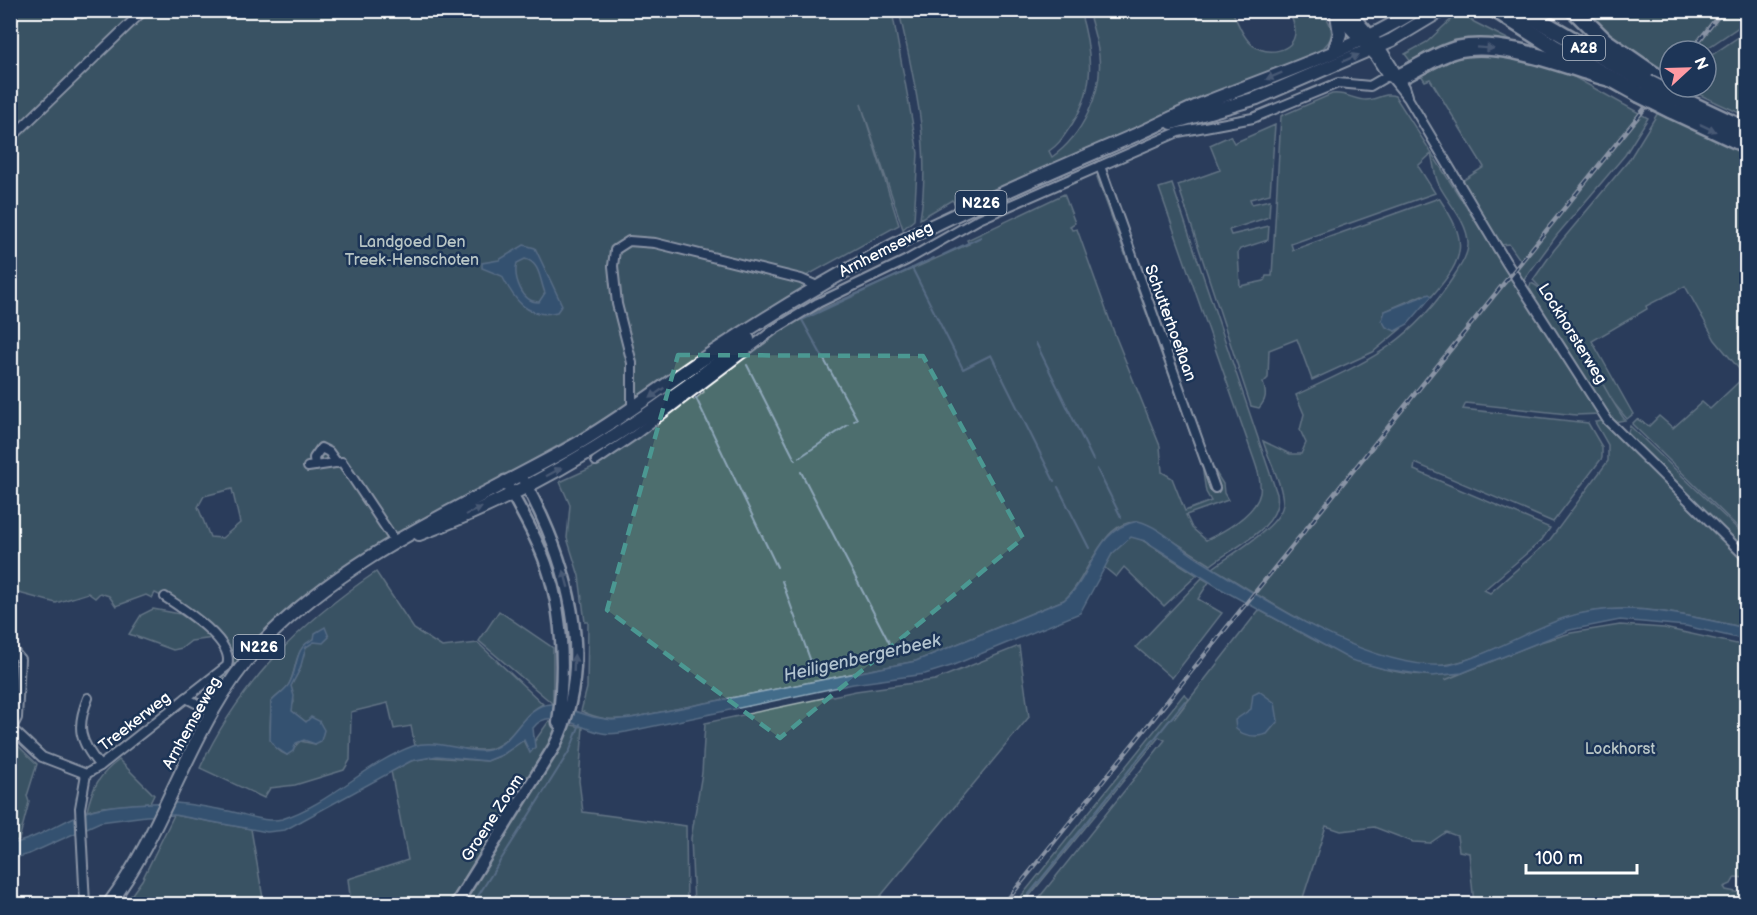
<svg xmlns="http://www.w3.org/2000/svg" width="1757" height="915" font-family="'Balsamiq Sans',sans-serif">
	<rect width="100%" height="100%" fill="#2a3d5b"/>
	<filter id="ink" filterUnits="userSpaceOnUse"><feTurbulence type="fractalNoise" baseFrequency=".0167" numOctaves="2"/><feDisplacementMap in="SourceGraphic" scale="12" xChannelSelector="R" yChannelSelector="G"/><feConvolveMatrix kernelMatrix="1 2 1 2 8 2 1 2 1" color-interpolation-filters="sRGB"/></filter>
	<g filter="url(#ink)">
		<!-- green -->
		<g fill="#4e6e6e" stroke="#a6b6b6" stroke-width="1.5" fill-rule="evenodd">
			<path d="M1130 10 1232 11C1238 22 1243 39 1254 46 1267 56 1293 52 1295 33 1296 26 1291 17 1289 11H1321C1335 26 1336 40 1318 52L992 193 956 205 952 200 920 219C932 148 914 80 899 11H1080C1093 54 1096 92 1068 130 1062 139 1058 145 1049 151L1052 157C1082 136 1103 93 1099 56 1097 41 1092 25 1088 11H1111L1114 17Z"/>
			<path d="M10 11H892L918 153 914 220 903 229 861 104 899 225 806 276 817 280 598 423 401 535 398 532C330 576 276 635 219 692L211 689 233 666C238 632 180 605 155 593L152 598 146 595 116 606 109 596 100 593 95 598 88 593 56 603 11 591ZM232 489 240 523 222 538 210 537 198 507 204 496Z"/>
			<path d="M1460 11 1474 22 1531 51 1504 43 1414 66 1405 54 1427 42Z"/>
			<path d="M1581 11H1746V22L1703 51H1670V72C1636 56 1610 37 1581 11Z"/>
			<path d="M1746 32V116L1683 87H1706V59Z"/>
			<path d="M1490 53 1531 62 1574 77 1648 118 1625 155 1557 235 1523 281 1516 267 1521 261 1509 244 1501 245 1462 181 1484 167 1430 79 1425 81 1421 75 1461 56Z"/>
			<path d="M1332 94C1345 92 1354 100 1366 100 1377 100 1385 92 1395 96L1599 414 1576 415 1466 403 1463 409 1588 423 1602 447V458L1553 522 1415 463 1414 470 1550 528 1541 541 1484 590 1490 593 1549 541 1608 461V445L1595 422 1603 421 1746 562V628C1686 616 1623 597 1563 619 1525 633 1469 667 1431 666 1358 663 1275 604 1213 568 1230 555 1283 525 1283 503 1282 483 1269 460 1263 441L1290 454H1301L1306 443 1300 430 1304 414 1296 395C1365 362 1408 347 1452 279 1459 268 1469 255 1468 242 1467 221 1448 203 1439 185 1434 176 1434 163 1431 154L1418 166 1435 193 1291 244 1293 250 1439 198C1468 241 1467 256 1432 296L1422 295 1385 311 1395 331 1402 328 1373 352 1312 380 1297 339 1269 350 1268 378 1263 383C1267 394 1266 400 1259 408L1251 406 1178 185 1220 170 1210 145 1230 136 1234 143 1275 125 1270 194 1250 199 1252 204 1270 200 1269 217 1229 230 1231 235 1269 226 1268 240 1240 249 1238 253 1240 286 1264 281 1266 276H1272L1281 116Z"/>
			<path d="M1659 111 1746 152V535L1632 424 1637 419 1649 426 1659 416 1673 428 1702 402 1710 409 1745 376 1715 340 1685 286 1646 306 1647 309 1592 341 1633 414 1627 419 1612 401 1563 311 1533 280 1554 250 1629 160Z"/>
			<path d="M1107 173 1213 468 1223 484 1224 493 1228 500 1186 515 1192 528 1206 540C1223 532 1256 514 1260 493 1262 479 1255 463 1251 451L1159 188 1172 184 1277 494C1283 527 1233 547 1211 565L1148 525C1103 507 1090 579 1064 600L916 661 631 718C611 721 598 719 581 711L587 688 588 622H585L579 576 567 538 570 505 560 482 604 462 598 453 687 391 694 400 704 392 703 389 745 356 744 354 799 319 969 244 967 240 1064 194 1075 223 1070 226 1072 230 1077 229 1115 335 1160 446 1162 472 1172 478 1185 511 1211 501 1206 492 1202 466 1097 177Z"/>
			<path d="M1531 283C1564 297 1600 388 1625 420L1614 422 1601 404 1529 289Z"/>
			<path d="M1630 426 1746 537V552L1627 435Z"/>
			<path d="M1136 536 1197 575 1164 606 1124 567 1116 577 1104 567C1111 555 1121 537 1136 536Z"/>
			<path d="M376 572 414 629 442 647 478 643 543 704C520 715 515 741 490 749 475 754 437 742 415 746L411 726 394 729 388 703 351 712 350 760 344 770 295 785 270 788 264 798 200 768C239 684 300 623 376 572ZM315 639 304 649 300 669 291 686 294 702 291 707 292 711 306 722 315 744 300 741 287 755C263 746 272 722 271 702 276 696 285 691 289 684 298 668 293 647 315 639Z"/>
			<path d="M1202 578 1209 582 1198 599 1222 613 1172 678 1136 647Z"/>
			<path d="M153 609 180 614 214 638 191 641 182 648 173 650 129 634 141 615Z"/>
			<path d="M1259 610C1326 646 1382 685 1462 673L1445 680 1537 643 1571 633 1620 625 1664 628 1746 646V878L1735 877 1731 884 1724 887 1726 890 1746 894V904H1474L1469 853 1459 851 1457 836 1446 832 1430 843 1413 842 1374 827 1341 831 1326 826 1301 904H1034L1165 740 1159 737 1023 904H1015L1184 694 1189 699 1174 719Z"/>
			<path d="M499 611 553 648V704L479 641Z"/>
			<path d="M1019 646 1029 717 874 904H694L691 838 702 773 705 723 856 691 935 680Z"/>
			<path d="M549 721 583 727 579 781 583 812 686 826 687 904H351L348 879 408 860 391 771 411 761 431 757 487 761 502 755 523 740 526 746 535 747 534 742Z"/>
			<path d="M10 738 37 764 27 796 29 802 19 840 11 842Z"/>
			<path d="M119 760 154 795 150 803 103 807 87 811C92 787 100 774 119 760Z"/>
			<path d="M174 815 251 829 264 904H125L142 880Z"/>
		</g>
		<!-- water -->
		<g fill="#426c8a" stroke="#8ea7b9" stroke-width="1.5" fill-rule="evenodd">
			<path d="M524 245 535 248 562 305 557 312C527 320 514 299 502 276L482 268V263L499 260ZM525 259C540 262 540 281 545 293L539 302C522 303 513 277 517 263Z"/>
			<path d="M1429 294 1432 296 1408 324 1395 331 1386 327 1382 320 1385 311Z"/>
			<path d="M1138 521C1161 527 1180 548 1200 560 1267 601 1368 670 1449 665 1489 655 1525 632 1564 618 1625 598 1686 616 1746 628V640L1686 626 1620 620 1570 630 1462 673 1432 676 1384 669 1351 660 1221 589 1145 541 1131 537 1112 554 1080 613 951 666 925 674 853 684 626 732C618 733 609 735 602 733 581 729 549 706 533 728L535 747 530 753 524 740 502 755 487 761 437 756 411 761 285 830 267 832 174 815 146 816 100 822 29 854 11 859V844C37 839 60 822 86 812 106 805 131 804 153 803 180 801 207 807 233 812 248 815 267 823 282 819 330 804 366 763 413 746 438 738 469 755 489 750 518 742 522 703 553 704L593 717 612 720 631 718 916 661 1064 600C1095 575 1092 530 1138 521Z"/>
			<path d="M325 627 329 637 323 643 314 642 306 647 300 669 291 686 294 696 292 711 306 722 311 717 319 721 324 730 321 741 315 744 304 740 296 743 293 751 287 755 275 747 270 740 271 702C276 696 285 691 289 684 299 668 293 647 314 639L315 633Z"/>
			<path d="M1259 691 1275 703 1278 721 1267 734C1256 738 1244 736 1236 729L1235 720 1251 709 1253 694Z"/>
		</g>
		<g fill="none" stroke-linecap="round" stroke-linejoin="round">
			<!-- stream -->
			<g stroke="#8ea7b9" stroke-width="2">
				<path d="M943 255 981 237"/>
				<path d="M912 268 963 369 991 355 1054 481"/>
				<path d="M1036 343 1093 460"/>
				<path d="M747 365 795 460"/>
				<path d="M696 398 777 567"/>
				<path d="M854 421 857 419 802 320 934 258"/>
				<path d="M800 457 848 425"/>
				<path d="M1097 469 1121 517"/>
				<path d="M801 472 896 656"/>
				<path d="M1058 487 1089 548"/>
				<path d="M782 581 815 673"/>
				<path d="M473 904 570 750 580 724"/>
				<path d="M1021 904 1185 701"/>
			</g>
			<defs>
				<g id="street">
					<path d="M1380 46 1405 87 1408 96"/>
					<path d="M1391 77 1408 98 1506 262 1608 421 1746 557"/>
					<path d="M10 139 144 10"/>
					<path d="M1100 166 1215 488"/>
					<path d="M632 410V363L617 304 613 266 615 250 629 241 655 243 801 279 819 287"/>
					<path d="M596 461 636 434 775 329 818 303 907 260 979 219 1178 132 1253 118 1338 83 1370 86 1389 75 1392 66"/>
					<path d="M315 466 314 458 321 448 329 452 337 463"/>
					<path d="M308 467 342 462 396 543"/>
					<path d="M165 597C182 608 236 642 227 666L186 698"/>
					<path d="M10 647 20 659 17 718 12 728"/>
					<path d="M88 698C76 727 79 741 100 766"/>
					<path d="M10 727 42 757 86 774 100 766 186 698 213 712"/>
					<path d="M85 904 80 808 86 774"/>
				</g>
				<g id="secondary">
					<path d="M1348 10 1376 42"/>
					<path d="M505 481C519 508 536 535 546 564 564 616 565 669 558 723"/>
					<path d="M456 904 554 747C598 660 567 559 523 479"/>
				</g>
				<g id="primary">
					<path d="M1334 10 1377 56 1389 75 1399 77"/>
					<path d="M1334 51 1340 34 1337 14"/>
					<path d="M1172 123 1257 98 1392 40 1442 10"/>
					<path d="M419 534C540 490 648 420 748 339"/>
					<path d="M109 904C169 825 191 718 261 644 346 555 464 507 570 448 618 421 660 388 706 357 778 309 853 264 932 226 1000 193 1071 163 1140 133 1163 123 1184 111 1207 102 1277 74 1352 50 1417 10"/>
				</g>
				<g id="highway">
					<path d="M1496 10 1554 47 1639 94"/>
					<path d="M1521 10 1648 83"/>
					<path d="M1574 10 1605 41 1654 75"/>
					<path d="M1399 77C1419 68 1437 54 1458 49 1505 39 1567 67 1612 79"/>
					<path d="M1680 99 1746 130"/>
					<path d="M1671 110 1746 145"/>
				</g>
			</defs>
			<!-- street casing -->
			<use href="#street" stroke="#fff" stroke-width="12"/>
			<!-- secondary casing -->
			<use href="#secondary" stroke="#fff" stroke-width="15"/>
			<!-- primary casing -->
			<use href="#primary" stroke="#fff" stroke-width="16"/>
			<!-- highway casing -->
			<use href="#highway" stroke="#fff" stroke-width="20"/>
			<!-- street -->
			<use href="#street" stroke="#1d3557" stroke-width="8"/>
			<!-- secondary -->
			<use href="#secondary" stroke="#1d3557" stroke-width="10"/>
			<!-- primary -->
			<use href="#primary" stroke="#1d3557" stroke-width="12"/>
			<!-- highway -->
			<use href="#highway" stroke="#1d3557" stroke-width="15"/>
			<defs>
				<g id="rail">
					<path d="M1691 51 1723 10"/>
					<path d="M1004 904 1670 77"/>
				</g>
			</defs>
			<!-- rail casing -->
			<use href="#rail" stroke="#fff" stroke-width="4.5"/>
			<!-- rail -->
			<use href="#rail" stroke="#1d3557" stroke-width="2" stroke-dasharray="7" stroke-linecap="butt"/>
			<defs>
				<g id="highway-bridge">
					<path d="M1648 83 1680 99"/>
					<path d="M1639 94 1671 110"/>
				</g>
			</defs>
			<!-- highway-bridge casing -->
			<use href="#highway-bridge" stroke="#fff" stroke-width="20" stroke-linecap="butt"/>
			<!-- highway-bridge -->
			<use href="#highway-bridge" stroke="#1d3557" stroke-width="15"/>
		</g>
		<!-- one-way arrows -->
		<defs><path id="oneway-solid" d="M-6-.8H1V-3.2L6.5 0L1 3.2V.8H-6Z" transform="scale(1.5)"/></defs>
		<g fill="#6c7c92">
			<use href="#oneway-solid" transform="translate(1485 48) rotate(4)"/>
			<use href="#oneway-solid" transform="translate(1351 58) rotate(-23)"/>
			<use href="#oneway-solid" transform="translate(1274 76) rotate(157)"/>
			<use href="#oneway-solid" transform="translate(1708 128) rotate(25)"/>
			<use href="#oneway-solid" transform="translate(657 393) rotate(144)"/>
			<use href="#oneway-solid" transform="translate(554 472) rotate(-28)"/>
			<use href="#oneway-solid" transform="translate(474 511) rotate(-24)"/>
			<use href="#oneway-solid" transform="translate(566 579) rotate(-105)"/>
			<use href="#oneway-solid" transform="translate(574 663) rotate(-88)"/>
		</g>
	</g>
	<!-- marked area -->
	<path d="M0 0H1757V915H0ZM678 355 923 356 1023 538 780 738 607 610Z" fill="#2a3d5b" fill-opacity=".55" fill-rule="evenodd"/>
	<path fill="none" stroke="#4b9892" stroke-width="4.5" stroke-dasharray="12 8" stroke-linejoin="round" d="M678 355 923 356 1023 538 780 738 607 610Z"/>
	<g text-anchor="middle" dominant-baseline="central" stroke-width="5" stroke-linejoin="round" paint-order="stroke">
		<!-- shield labels -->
		<g fill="#1d3557" stroke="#bbc2cd" stroke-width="1.5">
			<rect x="1563" y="36" width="42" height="24" rx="4.5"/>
			<rect x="955.5" y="191" width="51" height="24" rx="4.5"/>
			<rect x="233.5" y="635" width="51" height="24" rx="4.5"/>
		</g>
		<g font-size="15" font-weight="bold" fill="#fff">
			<text x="1584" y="48">A28</text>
			<text x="981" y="203">N226</text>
			<text x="259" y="647">N226</text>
		</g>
		<!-- park labels -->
		<g font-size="16" fill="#b8c5c5" stroke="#1d3557">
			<text x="412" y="242">Landgoed Den<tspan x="412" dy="18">Treek-Henschoten</tspan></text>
			<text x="1620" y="749">Lockhorst</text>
		</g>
		<!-- street labels -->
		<g font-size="16" fill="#fff" stroke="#1d3557">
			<text transform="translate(886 250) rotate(-27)">Arnhemseweg</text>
			<text transform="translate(1170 323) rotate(70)">Schutterhoeflaan</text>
			<text transform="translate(1572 334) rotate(58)">Lockhorsterweg</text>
			<text transform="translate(135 722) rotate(-38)">Treekerweg</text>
			<text transform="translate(192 723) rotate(-61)">Arnhemseweg</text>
			<text transform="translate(493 818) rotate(-57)">Groene Zoom</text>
		</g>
		<!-- water labels -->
		<g font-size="18" font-style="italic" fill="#b3c4d0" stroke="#1d3557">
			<text transform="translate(862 658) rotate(-13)">Heiligenbergerbeek</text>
		</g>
	</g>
	<!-- margin -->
	<rect width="1757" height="915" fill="none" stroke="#1d3557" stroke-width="36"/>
	<rect x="18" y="18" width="1721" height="879" fill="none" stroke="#fff" stroke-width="2" filter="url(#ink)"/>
	<!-- north arrow -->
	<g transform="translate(1688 69) rotate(68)"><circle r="28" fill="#1d3557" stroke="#77869a" stroke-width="1.5"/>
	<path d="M0-4.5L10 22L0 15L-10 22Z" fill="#ff9aa2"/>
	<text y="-9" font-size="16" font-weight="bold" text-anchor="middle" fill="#ffffff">N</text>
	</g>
	<!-- scale -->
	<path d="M1526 864v9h111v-9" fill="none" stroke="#ffffff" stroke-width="3"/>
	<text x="1535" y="864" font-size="18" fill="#ffffff" stroke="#1d3557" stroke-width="4.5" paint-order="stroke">100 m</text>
</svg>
